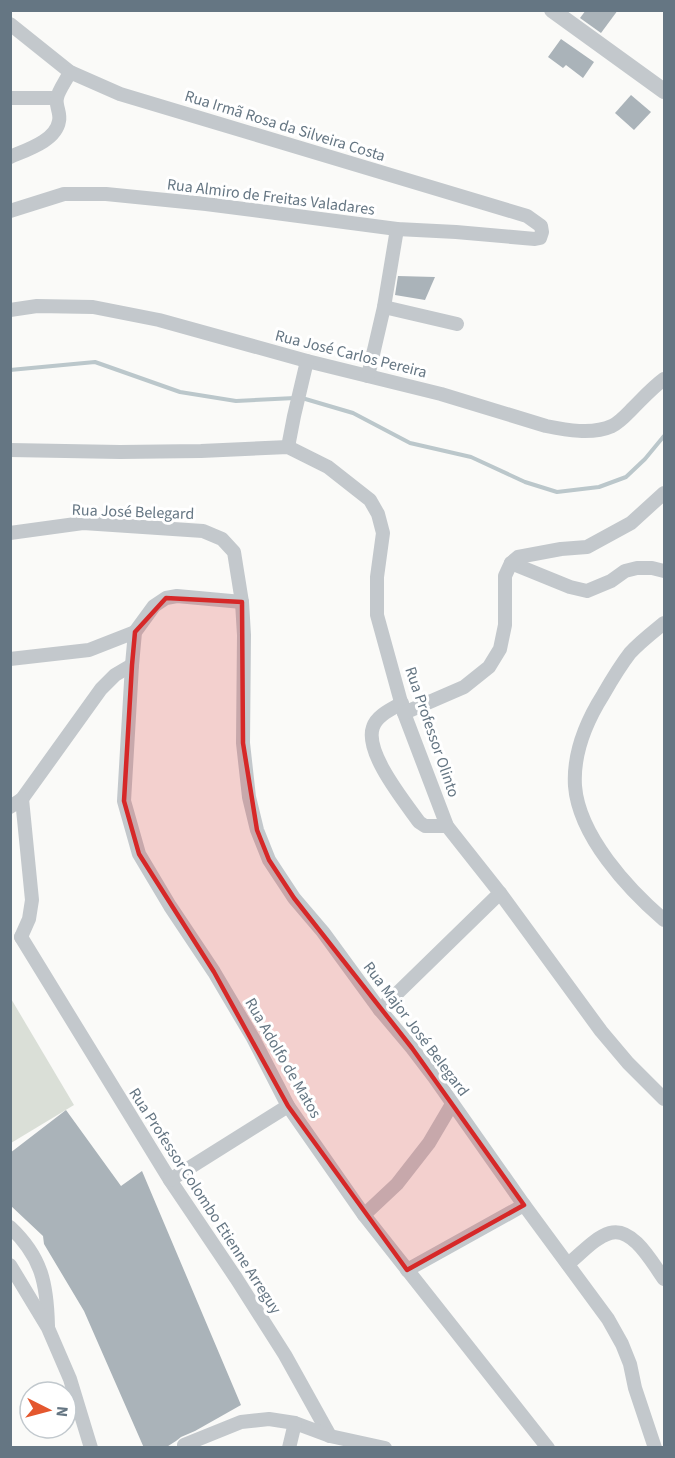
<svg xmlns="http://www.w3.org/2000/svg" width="675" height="1458" font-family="'Source Sans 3',sans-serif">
	<rect width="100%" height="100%" fill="#fafaf8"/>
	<!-- green -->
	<path fill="#dadfd7" d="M10 997 74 1105 11 1143H10Z"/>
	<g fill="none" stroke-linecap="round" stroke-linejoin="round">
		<!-- stream -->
		<g stroke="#bbc7cb" stroke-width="4">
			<path d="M10 370 95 362 180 392 236 401 295 398"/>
			<path d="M302 398 353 413 410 443 471 457 525 482 557 492 599 487 626 477 645 459 664 436"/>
		</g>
	</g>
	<!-- building -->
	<g fill="#aab3b9">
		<path d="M586 10H618L601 33 580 18Z"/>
		<path d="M561 39 594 62 583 78 566 65 563 68 548 57Z"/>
		<path d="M631 95 651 112 634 130 615 113Z"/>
		<path d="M398 276 435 277 425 300 395 295Z"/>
		<path d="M66 1110 121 1186 142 1171 241 1405 195 1431 181 1437 176 1441 165 1448H144L84 1311 44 1244 43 1236 10 1205V1153Z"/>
	</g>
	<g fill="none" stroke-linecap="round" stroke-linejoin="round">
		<!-- minor -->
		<g stroke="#c3c8cc" stroke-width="14">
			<path d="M10 24 70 72 120 94 527 216 541 226 542 232 540 238 535 239 456 232 397 229 206 204 106 194H64L10 211"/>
			<path d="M10 98H56"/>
			<path d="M10 157C26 150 56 141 59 121 61 113 55 105 57 98 58 91 67 79 70 72"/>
			<path d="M384 307 457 324"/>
			<path d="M10 310 37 306 93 307 159 320 307 361 441 394 546 426C566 430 592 435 612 426 620 422 627 414 633 408 644 397 653 387 664 379"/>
			<path d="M368 376 384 307 397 229"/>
			<path d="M288 447 294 416 307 361"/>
			<path d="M10 450 120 452 201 451 288 447 328 467 370 500 378 514 383 533 377 577V615L404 713 447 826 500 893 601 1031 628 1063 664 1099"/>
			<path d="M10 533 83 523 203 531 222 539 234 552 242 602 244 635 243 743 249 797 257 830 269 860 294 898 323 932 380 1010 412 1048 434 1077 524 1205 608 1319 622 1344 630 1364 635 1388 655 1448"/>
			<path d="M511 563 570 587 587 591 611 581 625 571 637 568H652L664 571"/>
			<path d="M242 602 177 596 166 598 154 606 135 632 132 665 124 801 139 854 170 906 214 972 253 1038 288 1106 364 1215 548 1448"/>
			<path d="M664 623C653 632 640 642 630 653 620 666 611 681 603 695 586 722 573 754 575 786 579 836 628 889 664 920"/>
			<path d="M10 659 89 650 135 632"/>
			<path d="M402 703C392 709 377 715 373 727 364 752 404 801 419 822L425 826H447"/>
			<path d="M404 713 464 687 489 667 500 649 505 625V576L511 563 518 557 561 549 587 547 631 523 664 493"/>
			<path d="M10 807 22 799 101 689 115 675 132 665"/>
			<path d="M21 937 170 1180 236 1278 285 1355 330 1436"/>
			<path d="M21 937 29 919 32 900 22 799"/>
			<path d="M380 1010 500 893"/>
			<path d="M170 1180 288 1106"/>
			<path d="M364 1215 397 1184 429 1143 452 1104"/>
			<path d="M10 1227C42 1257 47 1284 48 1326"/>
			<path d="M568 1264C581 1254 594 1238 610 1233 633 1226 653 1264 664 1279"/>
			<path d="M10 1265 48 1328 70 1379 91 1448"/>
			<path d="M407 1270 524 1205"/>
			<path d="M184 1445 241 1422 269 1419 295 1423 330 1436 385 1448"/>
			<path d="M289 1448 295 1423"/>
		</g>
		<!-- tertiary -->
		<path stroke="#c3c8cc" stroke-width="16" d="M552 10 664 91"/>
	</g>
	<!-- marked area -->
	<path fill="#d62828" fill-opacity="0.2" stroke="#d62828" stroke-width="4.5" stroke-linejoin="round" d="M166 598 242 602 243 743 257 830 269 860 294 898 412 1048 524 1205 407 1270 288 1106 214 972 139 854 124 801 132 665 135 632Z"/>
	<g text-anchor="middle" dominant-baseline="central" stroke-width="6" stroke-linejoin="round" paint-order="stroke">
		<!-- street labels -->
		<g font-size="16" fill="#657683" stroke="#fff">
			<text transform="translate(285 126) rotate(17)">Rua Irmã Rosa da Silveira Costa</text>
			<text transform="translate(271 197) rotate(7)">Rua Almiro de Freitas Valadares</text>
			<text transform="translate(351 354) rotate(14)">Rua José Carlos Pereira</text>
			<text transform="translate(133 512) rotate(2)">Rua José Belegard</text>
			<text transform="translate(432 732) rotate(71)">Rua Professor Olinto</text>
			<text transform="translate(416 1029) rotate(53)">Rua Major José Belegard</text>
			<text transform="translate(283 1058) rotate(60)">Rua Adolfo de Matos</text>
			<text transform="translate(205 1201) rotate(57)">Rua Professor Colombo Etienne Arreguy</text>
		</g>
	</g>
	<!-- border -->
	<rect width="675" height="1458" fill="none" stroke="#657683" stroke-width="24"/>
	<!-- north arrow -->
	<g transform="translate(48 1410) rotate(96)"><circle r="28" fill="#ffffff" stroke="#c1c8cd" stroke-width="1.5"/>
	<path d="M0-4.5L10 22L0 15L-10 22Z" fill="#e4572e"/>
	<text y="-9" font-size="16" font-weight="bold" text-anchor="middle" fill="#657683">N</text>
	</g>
</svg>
